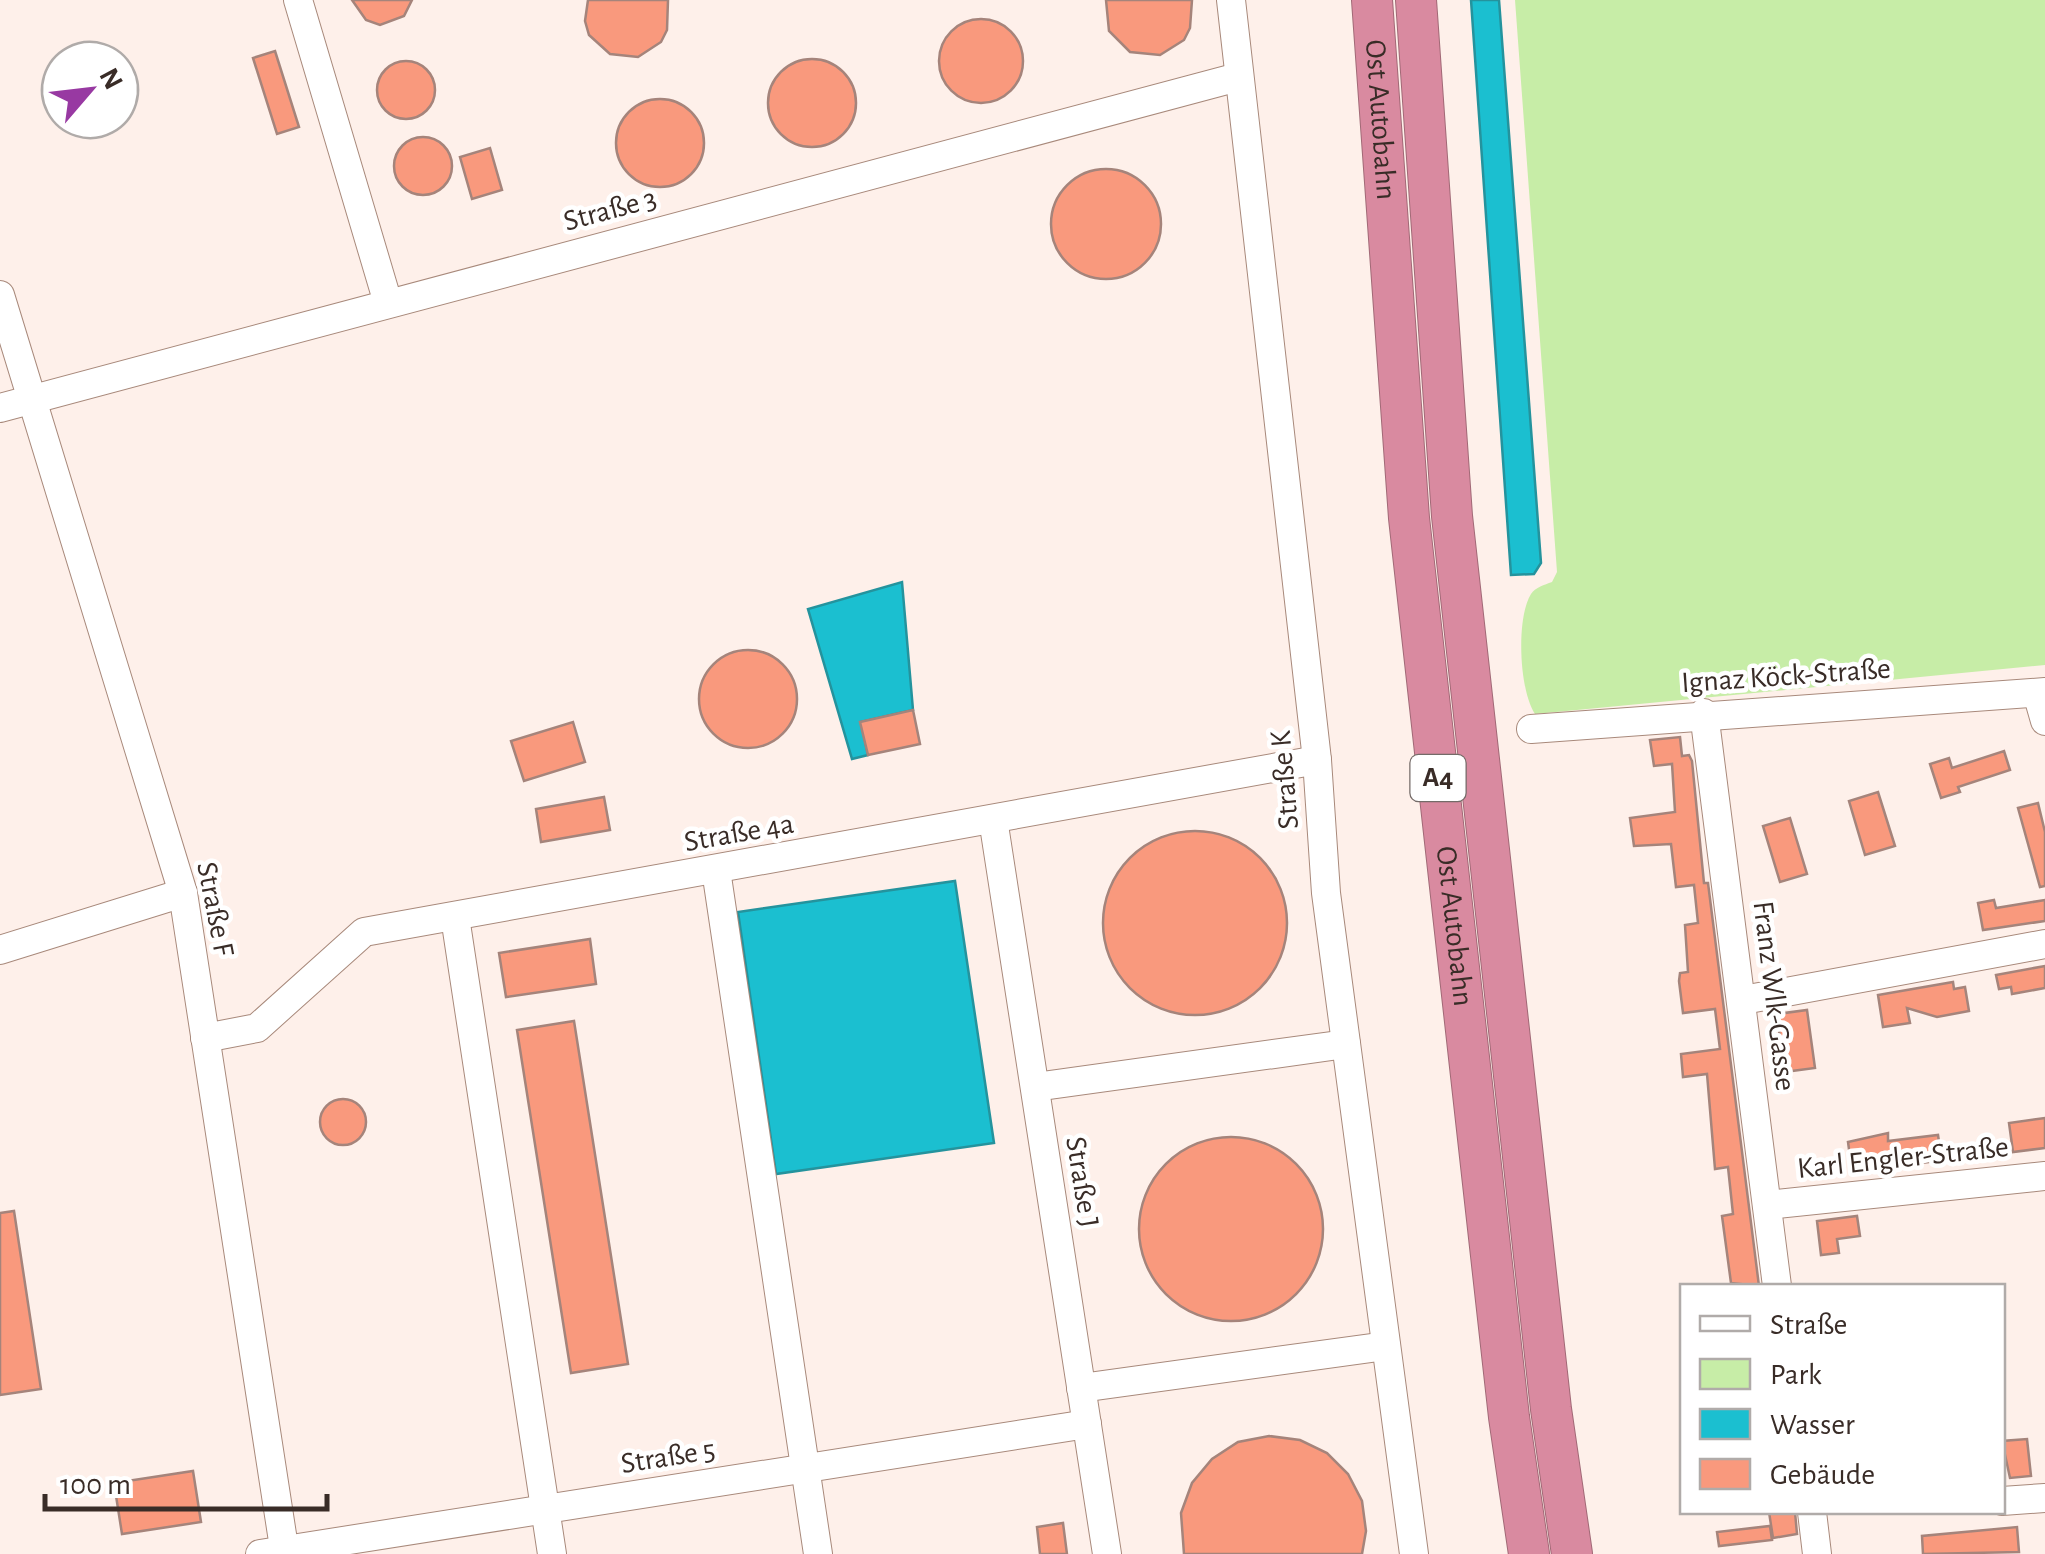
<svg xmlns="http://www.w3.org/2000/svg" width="2045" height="1554" font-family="'Alegreya Sans',sans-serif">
	<rect width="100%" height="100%" fill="#fef0ea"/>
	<!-- green -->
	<path fill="#c7eda7" d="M1515 0H2045V665L1535 714C1519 690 1516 618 1531 594 1536 587 1544 585 1552 582L1557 572Z"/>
	<!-- water -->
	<g fill="#1bbfd0" stroke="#24939d" stroke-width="2.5">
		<path d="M1471 0H1499L1541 563 1534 574 1511 575Z"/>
		<path d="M902 582 913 710 861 722 868 755 852 759 808 609Z"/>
		<path d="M955 881 994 1143 776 1174 738 912Z"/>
	</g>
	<!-- building -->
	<g fill="#f9997d" stroke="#a5847b" stroke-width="2.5">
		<path d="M352 0H412L404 16 380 25 366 20Z"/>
		<path d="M588 0H668L667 30 661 42 638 57 610 54 589 35 585 21Z"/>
		<path d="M1106 0H1192L1190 28 1184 40 1160 55 1130 52 1109 31Z"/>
		<circle cx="981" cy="61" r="42"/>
		<path d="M275 51 299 127 277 134 253 58Z"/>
		<circle cx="812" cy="103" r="44"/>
		<circle cx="406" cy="90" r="29"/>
		<circle cx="660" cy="143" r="44"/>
		<circle cx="423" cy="166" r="29"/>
		<path d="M490 148 502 190 472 199 460 157Z"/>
		<circle cx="1106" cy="224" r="55"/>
		<circle cx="748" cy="699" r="49"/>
		<path d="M913 710 920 744 868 755 860 722Z"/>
		<path d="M573 722 585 762 524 781 511 741Z"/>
		<path d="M1680 737 1682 756 1689 755 1692 761 1704 883H1708L1759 1286 1731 1283 1722 1216 1733 1214 1728 1167 1715 1169 1707 1074 1683 1077 1681 1054 1720 1049 1715 1009 1683 1013 1679 981 1680 973 1688 972 1685 925 1698 923 1694 885 1676 887 1671 844 1634 846 1630 818 1675 812 1672 764 1654 766 1650 740Z"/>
		<path d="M2004 751 2010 770 1958 787 1960 792 1941 798 1930 764 1949 758 1952 768Z"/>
		<path d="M1878 792 1895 846 1865 855 1849 801Z"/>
		<path d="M604 797 610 830 541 842 536 809Z"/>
		<path d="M2038 803 2045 832V886L2040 887 2018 808Z"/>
		<path d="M1790 818 1807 874 1780 882 1763 826Z"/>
		<circle cx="1195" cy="923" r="92"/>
		<path d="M1994 900 1996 908 2045 900V921L1983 930 1978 903Z"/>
		<path d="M590 939 596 984 506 997 499 953Z"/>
		<path d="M2045 966V988L2012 994 2011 987 1999 989 1996 975Z"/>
		<path d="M1953 982 1954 989 1965 987 1969 1011 1937 1017 1907 1008 1910 1023 1883 1027 1878 995Z"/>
		<path d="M1807 1010 1815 1068 1784 1072 1777 1014Z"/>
		<path d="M574 1021 628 1364 571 1373 517 1030Z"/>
		<circle cx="343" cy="1122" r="23"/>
		<path d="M2045 1118V1148L2013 1152 2009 1123Z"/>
		<path d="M1888 1133V1141L1938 1135 1941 1155 1930 1156V1162L1852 1171 1848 1142Z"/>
		<circle cx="1231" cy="1229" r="92"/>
		<path d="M14 1211 41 1389 0 1395V1213Z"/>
		<path d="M1857 1216 1860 1236 1837 1239 1839 1253 1821 1255 1817 1221Z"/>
		<path d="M1269 1436 1300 1440 1327 1453 1348 1474 1362 1501 1366 1531 1362 1554H1184L1181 1513 1192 1483 1212 1459 1238 1442Z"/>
		<path d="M2027 1439 2031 1476 2010 1478 2002 1441Z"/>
		<path d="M193 1471 201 1522 122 1534 114 1483Z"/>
		<path d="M1769 1512H1795L1797 1534 1773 1538Z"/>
		<path d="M1063 1523 1067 1554H1040L1037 1527Z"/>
		<path d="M1770 1526 1772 1540 1719 1546 1717 1532Z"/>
		<path d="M2017 1527 2019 1552 1923 1554 1922 1536Z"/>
	</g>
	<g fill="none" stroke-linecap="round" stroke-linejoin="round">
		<defs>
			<g id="minor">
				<path d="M298 0 388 303"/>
				<path d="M1231 0 1317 760 1326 893 1414 1554"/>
				<path d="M0 295 183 893 285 1554"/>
				<path d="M0 408 1238 77"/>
				<path d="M2037 693 2045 721"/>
				<path d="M1704 713 1777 1286"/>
				<path d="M1531 729 2045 692"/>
				<path d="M993 819 1107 1554"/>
				<path d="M716 870 818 1554"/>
				<path d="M455 917 552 1554"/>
				<path d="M0 950 183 893"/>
				<path d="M1743 1000 2045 944"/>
				<path d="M205 1038 257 1028 364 932 1317 760"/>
				<path d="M1035 1087 1346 1044"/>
				<path d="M1767 1205 2045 1176"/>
				<path d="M1081 1388 1386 1346"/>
				<path d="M2002 1501 2045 1498"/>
				<path d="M1812 1512 1817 1554"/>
				<path d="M260 1554 1087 1424"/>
			</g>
			<g id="highway">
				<path id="s1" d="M1372 0 1409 518 1509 1417 1529 1554"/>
				<path d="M1416 0 1452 516 1551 1409 1572 1554"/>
			</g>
		</defs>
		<!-- minor casing -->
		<use href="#minor" stroke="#a8897b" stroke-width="30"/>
		<!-- highway casing -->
		<use href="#highway" stroke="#a16976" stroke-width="42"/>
		<!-- minor -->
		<use href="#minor" stroke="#fff" stroke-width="28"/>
		<!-- highway -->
		<use href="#highway" stroke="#d98aa0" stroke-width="40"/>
	</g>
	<g text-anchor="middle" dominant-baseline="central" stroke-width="9" stroke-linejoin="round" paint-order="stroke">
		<!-- shield labels -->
		<rect fill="#fff" stroke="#746b68" stroke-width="2.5" x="1410.5" y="755" width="55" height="46" rx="8"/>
		<g font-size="28" font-weight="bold" fill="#392c27">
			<text x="1438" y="778">A4</text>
		</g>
		<!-- street labels -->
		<g font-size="30" fill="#392c27" stroke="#fff">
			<text stroke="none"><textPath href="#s1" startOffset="120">Ost Autobahn</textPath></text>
			<text transform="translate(610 210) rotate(-15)">Straße 3</text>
			<text transform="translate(1786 676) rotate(-4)">Ignaz Köck-Straße</text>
			<text transform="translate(1285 780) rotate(-95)">Straße K</text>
			<text transform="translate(739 833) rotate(-10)">Straße 4a</text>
			<text transform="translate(215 909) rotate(79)">Straße F</text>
			<text stroke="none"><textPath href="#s1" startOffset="930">Ost Autobahn</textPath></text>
			<text transform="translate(1774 996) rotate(83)">Franz Wlk-Gasse</text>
			<text transform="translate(1903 1158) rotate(-6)">Karl Engler-Straße</text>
			<text transform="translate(1082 1182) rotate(81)">Straße J</text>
			<text transform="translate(668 1457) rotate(-9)">Straße 5</text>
		</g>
	</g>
	<!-- legend -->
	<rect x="1680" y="1284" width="325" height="230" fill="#ffffff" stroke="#b0aba9" stroke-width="2.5"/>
	<rect x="1700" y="1316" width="50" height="15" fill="#ffffff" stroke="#b0aba9" stroke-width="2.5"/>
	<text x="1770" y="1334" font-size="30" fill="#392c27">Straße</text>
	<rect x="1700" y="1359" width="50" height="30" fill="#c7eda7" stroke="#b0aba9" stroke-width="2.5"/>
	<text x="1770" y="1384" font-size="30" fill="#392c27">Park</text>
	<rect x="1700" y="1409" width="50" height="30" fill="#1bbfd0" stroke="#b0aba9" stroke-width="2.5"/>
	<text x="1770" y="1434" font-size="30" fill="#392c27">Wasser</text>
	<rect x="1700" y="1459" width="50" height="30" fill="#f9997d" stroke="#b0aba9" stroke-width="2.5"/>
	<text x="1770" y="1484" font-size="30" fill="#392c27">Gebäude</text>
	<!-- north arrow -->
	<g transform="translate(90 90) rotate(62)"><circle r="48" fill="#ffffff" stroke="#b0aba9" stroke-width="2.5"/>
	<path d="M0-8L18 38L0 25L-18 38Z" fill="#9839a2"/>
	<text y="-15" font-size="28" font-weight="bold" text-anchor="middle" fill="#392c27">N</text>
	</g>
	<!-- scale -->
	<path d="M45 1494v15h282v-15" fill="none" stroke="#392c27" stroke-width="5"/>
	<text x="60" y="1494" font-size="30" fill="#392c27" stroke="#ffffff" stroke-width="8" paint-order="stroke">100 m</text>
</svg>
